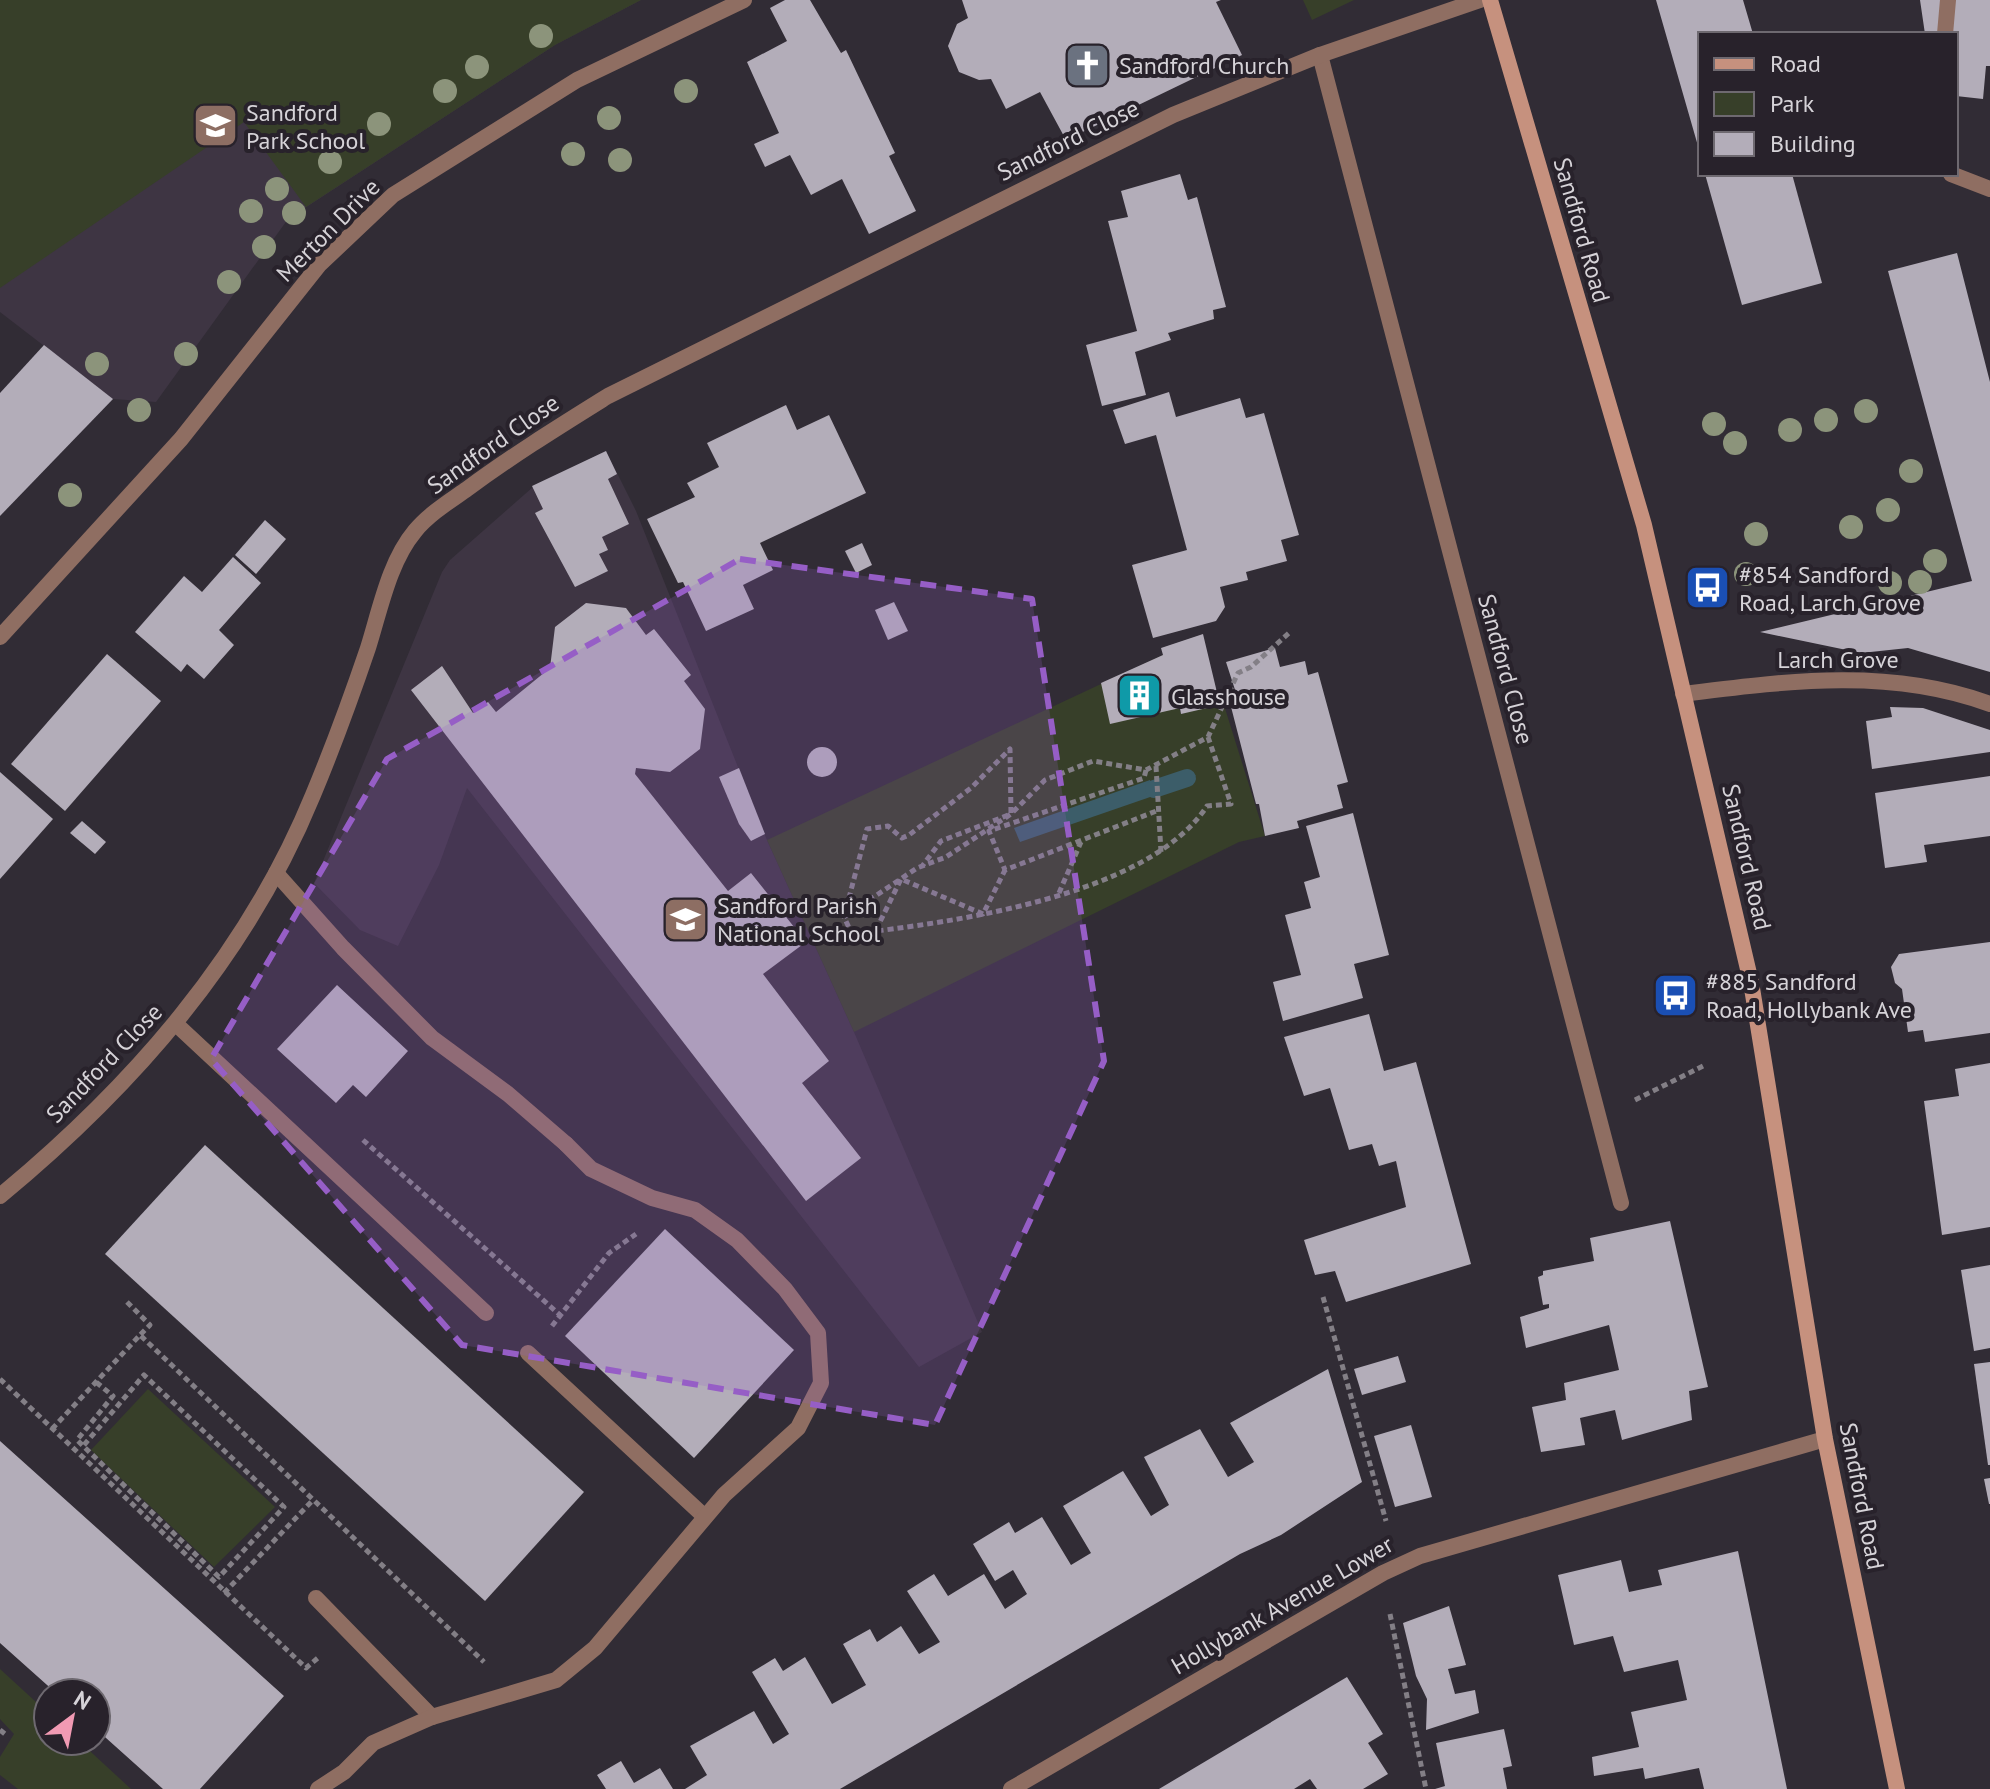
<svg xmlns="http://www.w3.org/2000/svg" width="1990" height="1789" font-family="'PT Sans',sans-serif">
	<rect width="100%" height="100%" fill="#312c35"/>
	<!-- built -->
	<g fill="#3e3543">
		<path d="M0 0H641L555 45 288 219 156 402 113 399 0 312Z"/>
		<path d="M606 451 636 511 767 840 854 1032 982 1332 919 1367 467 788 439 865 398 946 360 930 314 883 442 572 450 560 533 487Z"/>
	</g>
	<!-- green -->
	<g fill="#373f29">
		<path d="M0 0H641L555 45 306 207 244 122 0 288Z"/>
		<path d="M1303 0H1354L1312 20Z"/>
		<path d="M1163 655 1181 714 1223 702 1265 836 1239 842 854 1032 767 840Z"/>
		<path d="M148 1389 275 1507 214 1567 91 1450Z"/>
		<path d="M0 1669 48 1713V1741H79L131 1789H18L0 1775V1757L14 1734 0 1719Z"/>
	</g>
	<!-- water -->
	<path fill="#3c5d69" d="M1150 780 1156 795 1020 842 1014 828Z"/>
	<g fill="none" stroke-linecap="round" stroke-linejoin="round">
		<!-- stream -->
		<path stroke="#3c5d69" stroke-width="18" d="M1154 789 1187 778"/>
	</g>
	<!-- building -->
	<g fill="#b3adb9">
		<path d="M785 0H810L841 53 846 50 895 153 889 156 916 211 869 234 842 179 811 195 790 155 765 167 754 144 779 133 747 62 787 41 770 8Z"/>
		<path d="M962 0H1221L1216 2 1242 55 1066 140 1040 92 1006 109 991 79 979 80 959 72 948 46 957 24 968 18Z"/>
		<path d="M1656 0H1743L1753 34H1700V153Z"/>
		<path d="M1920 0H1990V66H1986L1983 99 1956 96V34H1925Z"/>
		<path d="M1180 174 1188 200 1197 197 1226 307 1213 310 1214 319 1168 333 1171 340 1135 352 1146 395 1102 406 1086 345 1137 331 1108 221 1128 217 1121 191Z"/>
		<path d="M1705 174H1792L1822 283 1742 305Z"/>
		<path d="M1957 253 1990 382V672L1908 648 1861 653 1760 632 1972 581 1888 271Z"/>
		<path d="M44 345 113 399 0 516V393Z"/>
		<path d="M1169 392 1176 417 1240 398 1246 418 1264 413 1299 535 1281 540 1287 561 1246 572 1248 580 1220 587 1225 607 1216 621 1153 638 1132 565 1187 550 1156 435 1125 444 1113 410Z"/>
		<path d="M786 405 797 430 829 415 866 493 760 543 773 570 743 585 754 609 706 631 683 582 678 583 647 519 695 497 687 483 719 467 707 443Z"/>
		<path d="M606 451 617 474 608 479 629 524 602 537 608 550 599 554 608 571 575 587 535 513 543 509 532 486Z"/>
		<path d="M265 520 286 539 256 574 235 555Z"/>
		<path d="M862 543 872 565 856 573 845 551Z"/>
		<path d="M233 557 261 583 219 630 234 645 204 679 187 664 181 672 135 632 184 576 202 592Z"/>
		<path d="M894 602 908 631 888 640 875 610Z"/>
		<path d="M586 603 626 608 646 635 654 629 691 675 684 681 705 709 700 749 670 772 636 768 635 774 728 891 751 873 806 942 763 974 829 1061 802 1083 861 1158 806 1201 411 690 442 666 473 713 488 702 496 712 550 668 555 627Z"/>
		<path d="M1203 634 1220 705 1181 714 1180 708 1110 724 1101 683 1163 655 1161 648Z"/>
		<path d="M1275 648 1280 667 1305 661 1308 675 1318 672 1348 782 1337 785 1343 808 1297 821 1299 828 1265 836 1259 804H1256L1229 699 1237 696 1226 662Z"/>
		<path d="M107 654 161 701 65 811 11 764Z"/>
		<path d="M1890 707 1923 708 1990 730V752L1872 769 1866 721 1892 717Z"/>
		<circle cx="822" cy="762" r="15"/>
		<path d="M739 768 765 834 751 841 739 824 719 777Z"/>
		<path d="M0 772 53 819 0 879Z"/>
		<path d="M1990 776V836L1924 845 1927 862 1885 868 1875 793Z"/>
		<path d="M1353 813 1389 955 1354 964 1363 998 1283 1021 1273 982 1301 975 1285 915 1311 908 1304 882 1320 877 1306 826Z"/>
		<path d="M82 821 106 842 95 854 70 833Z"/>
		<path d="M1990 942V1033L1925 1042 1923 1030 1908 1032 1902 989 1895 983 1891 967 1899 954Z"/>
		<path d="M337 985 408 1051 366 1097 353 1085 336 1103 277 1049Z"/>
		<path d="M1369 1014 1384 1071 1416 1062 1471 1264 1346 1302 1335 1271 1315 1275 1304 1240 1406 1207 1396 1161 1379 1166 1372 1144 1349 1150 1330 1088 1304 1096 1284 1037Z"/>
		<path d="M1990 1063V1227L1942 1235 1924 1101 1959 1096 1955 1069Z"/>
		<path d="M205 1145 584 1492 485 1601 105 1254Z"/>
		<path d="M1670 1221 1708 1387 1689 1391 1692 1420 1622 1440 1615 1410 1580 1418 1585 1445 1541 1452 1532 1407 1566 1400 1564 1383 1619 1370 1609 1325 1526 1348 1520 1317 1549 1308V1304L1543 1305 1538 1277 1543 1275V1271L1594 1261 1590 1238Z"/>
		<path d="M665 1229 794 1350 694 1458 565 1336Z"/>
		<path d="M1990 1265V1348L1974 1351 1961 1270Z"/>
		<path d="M1398 1356 1406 1382 1362 1395 1354 1369Z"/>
		<path d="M1990 1362V1465H1988L1974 1364Z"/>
		<path d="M1328 1369 1362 1482 1281 1535 1240 1554 840 1789H685L707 1775 690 1746 754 1711 773 1744 789 1734 752 1672 775 1658 783 1671 805 1657 832 1704 866 1685 843 1644 870 1629 877 1642 901 1626 919 1654 940 1642 907 1591 934 1574 948 1596 984 1574 1005 1609 1027 1594 1013 1570 995 1581 973 1544 1009 1522 1015 1533 1042 1517 1071 1565 1091 1553 1063 1506 1123 1471 1151 1516 1169 1505 1144 1457 1200 1429 1228 1477 1254 1462 1230 1423Z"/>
		<path d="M1411 1425 1432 1497 1395 1507 1374 1436Z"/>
		<path d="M0 1441 284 1696 200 1789H163L96 1729V1693H56L0 1643Z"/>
		<path d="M1990 1478V1504H1989L1984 1479Z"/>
		<path d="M1738 1551 1787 1789H1704L1699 1768 1645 1779 1643 1768 1594 1776 1592 1757 1639 1747 1631 1712 1687 1700 1678 1660 1624 1672 1613 1636 1574 1645 1558 1575 1621 1560 1629 1592 1662 1585 1658 1570Z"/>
		<path d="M1449 1606 1466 1665 1448 1669 1455 1694 1475 1690 1479 1713 1426 1730 1427 1699 1416 1676 1403 1623Z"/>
		<path d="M1347 1677 1383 1734 1368 1743 1388 1774 1363 1789H1317L1310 1779 1294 1789H1159Z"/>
		<path d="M1504 1729 1512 1766 1503 1768 1507 1789H1435L1445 1786 1436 1743Z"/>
		<path d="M621 1761 634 1783 660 1768 673 1789H606L597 1775Z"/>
	</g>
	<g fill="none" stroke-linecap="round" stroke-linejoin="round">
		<!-- path -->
		<g stroke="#837f86" stroke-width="5" stroke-dasharray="6 4" stroke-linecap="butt">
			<path d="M1208 737 1231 804 1207 806C1147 897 953 922 852 934L844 917 867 829 888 826 902 838 909 835 971 788 1010 749 1011 814 1045 780 1093 761 1146 770 1208 737 1238 673 1251 667 1289 633"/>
			<path d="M1156 766 1161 852"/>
			<path d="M1146 770 1144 778 989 831 1005 870 1159 810"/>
			<path d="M1059 893 1081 842"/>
			<path d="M844 917 917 868 946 857 1011 814 941 841 923 865"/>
			<path d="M876 930 901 879 983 914 1005 870"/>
			<path d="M1635 1100 1703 1066"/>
			<path d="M363 1140 560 1315"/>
			<path d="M1323 1297 1386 1521"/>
			<path d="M127 1302 150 1325 140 1335"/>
			<path d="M552 1326 609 1253 636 1234"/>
			<path d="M0 1379 306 1668 319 1657"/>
			<path d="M52 1429 140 1335 484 1662"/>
			<path d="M84 1445 144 1375 284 1507 219 1577 77 1440 113 1396 96 1382"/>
			<path d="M224 1593 313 1500"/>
			<path d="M1390 1614 1426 1789"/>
			<path d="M0 1730 5 1734"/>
		</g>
		<!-- service -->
		<g stroke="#8f6e62" stroke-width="16">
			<path d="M1945 34 1948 0"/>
			<path d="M1951 174 1990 189"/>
			<path d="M528 1353 705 1517"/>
			<path d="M316 1598 432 1717"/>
			<path d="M318 1789 344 1772 373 1743 432 1717 556 1680 595 1648 724 1495 798 1428 821 1383 818 1333 785 1289 737 1240 695 1210 652 1198 591 1169 566 1144"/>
		</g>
		<!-- minor -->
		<g stroke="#8f6e62" stroke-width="16">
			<path d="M1320 55 1621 1203"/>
			<path d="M0 637 181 439 319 265 393 195 577 80 744 0"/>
			<path d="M1683 694C1787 681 1890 667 1990 704"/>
			<path d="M276 873 343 948 432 1038 508 1094 566 1144"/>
			<path d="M177 1025 486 1313"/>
			<path d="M0 1196C133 1086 247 956 313 795 333 747 351 698 368 648 380 610 389 562 415 531 429 514 450 501 467 489 513 455 560 426 608 396L1173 115 1320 55 1480 0"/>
			<path d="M1011 1789 1383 1573 1420 1556 1825 1439"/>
		</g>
		<!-- secondary -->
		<path stroke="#c6917e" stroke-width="16" d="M1490 0 1644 525 1751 982 1825 1439 1897 1789"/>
	</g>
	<!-- trees -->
	<g fill="#8c947b">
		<circle cx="541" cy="36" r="12"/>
		<circle cx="477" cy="67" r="12"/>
		<circle cx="445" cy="91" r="12"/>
		<circle cx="686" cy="91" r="12"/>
		<circle cx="609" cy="118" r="12"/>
		<circle cx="379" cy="124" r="12"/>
		<circle cx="573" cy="154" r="12"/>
		<circle cx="620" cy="160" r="12"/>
		<circle cx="330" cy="162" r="12"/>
		<circle cx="277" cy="189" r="12"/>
		<circle cx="251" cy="211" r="12"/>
		<circle cx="294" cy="213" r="12"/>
		<circle cx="264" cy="247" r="12"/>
		<circle cx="229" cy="282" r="12"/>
		<circle cx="186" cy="354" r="12"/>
		<circle cx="97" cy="364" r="12"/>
		<circle cx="139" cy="410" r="12"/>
		<circle cx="1866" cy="411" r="12"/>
		<circle cx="1826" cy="420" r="12"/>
		<circle cx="1714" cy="424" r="12"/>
		<circle cx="1790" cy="430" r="12"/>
		<circle cx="1735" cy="443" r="12"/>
		<circle cx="1911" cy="471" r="12"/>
		<circle cx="70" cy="495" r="12"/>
		<circle cx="1888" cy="510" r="12"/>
		<circle cx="1851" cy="527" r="12"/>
		<circle cx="1756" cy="534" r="12"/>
		<circle cx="1935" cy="561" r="12"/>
		<circle cx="1746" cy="574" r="12"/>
		<circle cx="1920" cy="582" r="12"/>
		<circle cx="1890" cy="583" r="12"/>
	</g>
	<!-- marked area -->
	<path fill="#965ec6" fill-opacity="0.2" stroke="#965ec6" stroke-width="6" stroke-dasharray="16 10" stroke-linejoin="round" d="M740 559 1032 599 1104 1061 935 1425 462 1345 211 1059 387 759Z"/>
	<!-- icons -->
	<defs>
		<symbol id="church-square" viewBox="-11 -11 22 22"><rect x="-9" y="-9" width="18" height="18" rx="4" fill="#6b7280" stroke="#28222b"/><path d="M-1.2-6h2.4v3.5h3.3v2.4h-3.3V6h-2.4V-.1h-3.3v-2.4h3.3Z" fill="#fff"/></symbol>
		<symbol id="school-square" viewBox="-11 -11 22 22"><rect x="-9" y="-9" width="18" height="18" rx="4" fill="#8d6e63" stroke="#28222b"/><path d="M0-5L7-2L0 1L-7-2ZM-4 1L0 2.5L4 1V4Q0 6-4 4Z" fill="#fff"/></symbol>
		<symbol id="bus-square" viewBox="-11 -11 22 22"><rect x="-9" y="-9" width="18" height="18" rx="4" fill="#1a4fb4" stroke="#28222b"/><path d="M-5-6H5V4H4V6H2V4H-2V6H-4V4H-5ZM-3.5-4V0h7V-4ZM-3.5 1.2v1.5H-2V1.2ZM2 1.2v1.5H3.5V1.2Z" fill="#fff"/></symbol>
		<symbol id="building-square" viewBox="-11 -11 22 22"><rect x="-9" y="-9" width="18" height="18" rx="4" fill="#0f9aa8" stroke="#28222b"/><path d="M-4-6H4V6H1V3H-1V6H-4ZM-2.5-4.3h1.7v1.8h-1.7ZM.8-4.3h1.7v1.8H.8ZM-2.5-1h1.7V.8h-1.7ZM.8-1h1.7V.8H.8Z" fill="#fff"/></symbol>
	</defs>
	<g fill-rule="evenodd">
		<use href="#church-square" x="1062" y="40" width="51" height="51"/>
		<use href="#school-square" x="190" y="100" width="51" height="51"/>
		<use href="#bus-square" x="1682" y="562" width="51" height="51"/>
		<use href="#building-square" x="1114" y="670" width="51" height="51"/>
		<use href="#school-square" x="660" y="894" width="51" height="51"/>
		<use href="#bus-square" x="1650" y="970" width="51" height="51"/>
	</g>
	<g text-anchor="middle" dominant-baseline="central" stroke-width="8" stroke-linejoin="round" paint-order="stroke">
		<!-- poi labels -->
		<g font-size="24" fill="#d6d3d8" stroke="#28222b" text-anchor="start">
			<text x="1119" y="65">Sandford Church</text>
			<text x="246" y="112">Sandford<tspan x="246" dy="28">Park School</tspan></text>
			<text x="1739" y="574">#854 Sandford<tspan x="1739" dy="28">Road, Larch Grove</tspan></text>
			<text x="1171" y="696">Glasshouse</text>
			<text x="717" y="905">Sandford Parish<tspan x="717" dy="28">National School</tspan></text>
			<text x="1706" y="981">#885 Sandford<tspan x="1706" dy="28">Road, Hollybank Ave</tspan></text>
		</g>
		<!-- street labels -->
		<g font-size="24" fill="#d6d3d8" stroke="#28222b">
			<text transform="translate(1068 140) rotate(-26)">Sandford Close</text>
			<text transform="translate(328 230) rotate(-45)">Merton Drive</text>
			<text transform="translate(1582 230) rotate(74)">Sandford Road</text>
			<text transform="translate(493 444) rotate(-35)">Sandford Close</text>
			<text x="1838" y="659">Larch Grove</text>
			<text transform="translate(1506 669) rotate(75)">Sandford Close</text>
			<text transform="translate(1747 857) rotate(77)">Sandford Road</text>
			<text transform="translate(104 1063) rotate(-46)">Sandford Close</text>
			<text transform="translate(1862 1496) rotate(79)">Sandford Road</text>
			<text transform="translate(1282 1605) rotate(-30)">Hollybank Avenue Lower</text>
		</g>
	</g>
	<!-- legend -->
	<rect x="1698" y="32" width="260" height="144" fill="#28222b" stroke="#6e6970" stroke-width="2"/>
	<rect x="1714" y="58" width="40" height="12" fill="#c6917e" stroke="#6e6970" stroke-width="2"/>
	<text x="1770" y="72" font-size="24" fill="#d6d3d8">Road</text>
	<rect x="1714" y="92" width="40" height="24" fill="#373f29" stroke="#6e6970" stroke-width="2"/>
	<text x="1770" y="112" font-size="24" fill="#d6d3d8">Park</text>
	<rect x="1714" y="132" width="40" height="24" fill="#b3adb9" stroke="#6e6970" stroke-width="2"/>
	<text x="1770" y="152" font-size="24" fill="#d6d3d8">Building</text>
	<!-- north arrow -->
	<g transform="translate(72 1717) rotate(32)"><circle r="38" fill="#28222b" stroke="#6e6970" stroke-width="2"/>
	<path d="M0-6L14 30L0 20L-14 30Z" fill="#f19ab3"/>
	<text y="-12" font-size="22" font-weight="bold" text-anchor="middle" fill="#d6d3d8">N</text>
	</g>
</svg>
